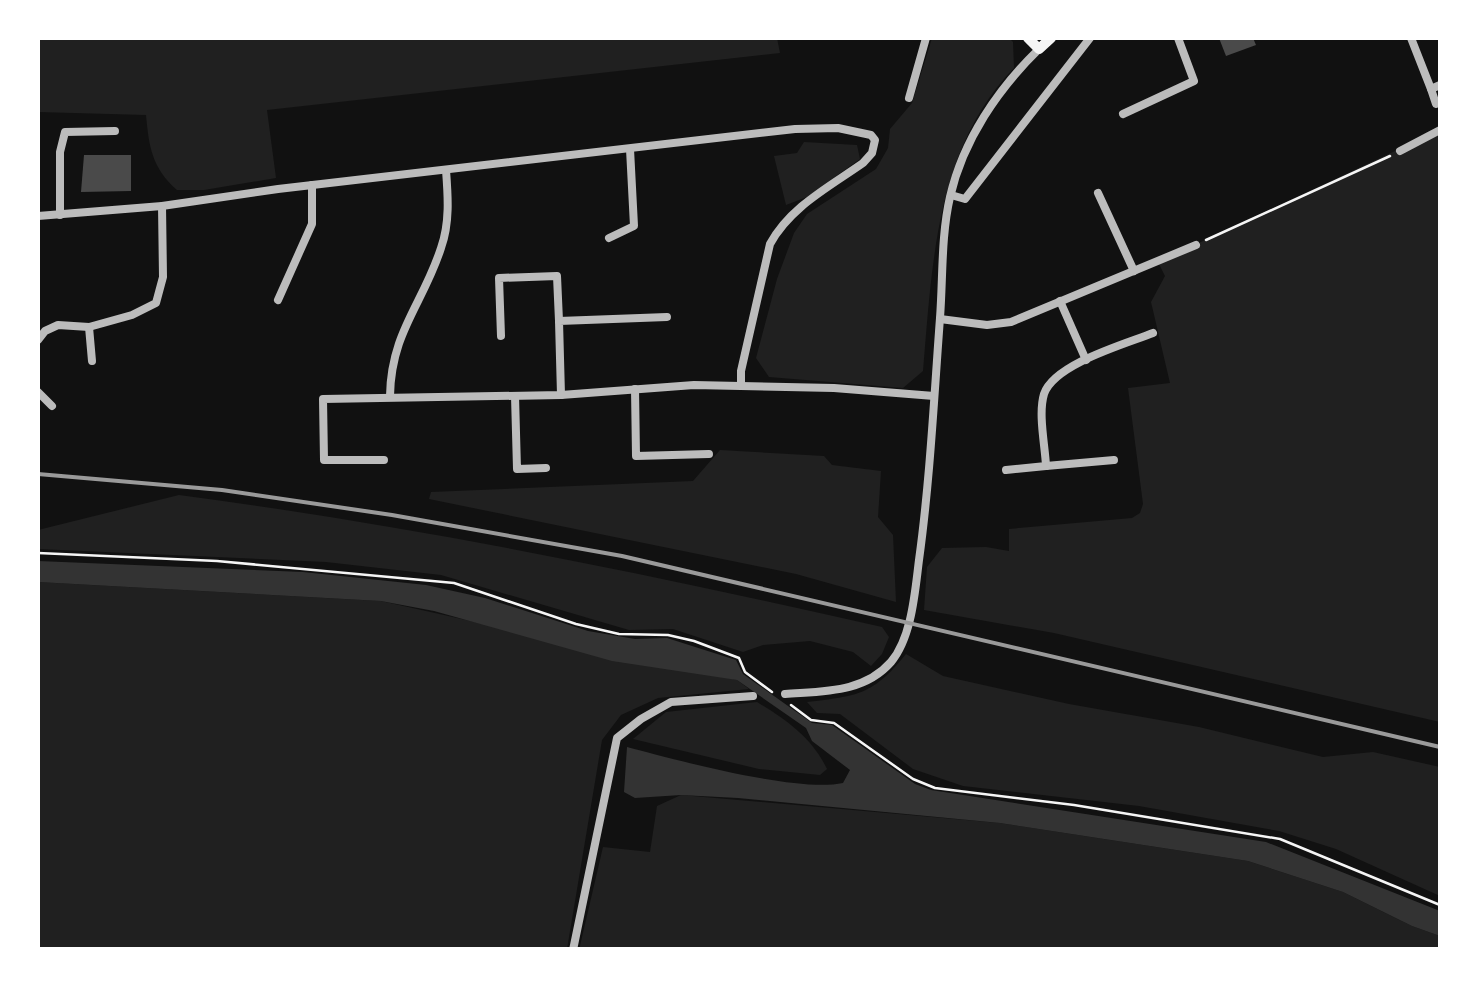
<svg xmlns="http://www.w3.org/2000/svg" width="1478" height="987" font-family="'Titillium Web',sans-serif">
	<rect width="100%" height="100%" fill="#111"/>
	<!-- green -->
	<g fill="#202020">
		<path d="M38 38H777L780 53 267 110 276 178 204 190H177C152 168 149 147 146 115L38 112Z"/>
		<path d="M932 38H1009L1013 42 1014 68C936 148 932 265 923 371L903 388 769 377 756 358 777 279 794 233 807 214 876 169 888 148 890 129 912 103Z"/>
		<path d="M1440 130V722L1054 633 924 610 927 567 942 548 986 547 1009 551V529L1132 518 1140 513 1143 504 1128 388 1170 383 1151 302 1165 276 1158 262Z"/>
		<path d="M804 142 857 145 860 159 807 197 786 205 774 156 797 153Z"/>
		<path d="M720 450 824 456 832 465 881 471 878 517 893 535 896 602 796 574 429 499 431 492 693 481Z"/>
		<path d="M179 495C416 526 649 574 882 627L889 637 882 654 871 666 853 652 810 641 763 645 743 652 673 629 629 630 441 575 326 562 38 549V530Z"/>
		<path d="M38 582 381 601 737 680 749 689 658 698 621 715 602 740 567 949 38 950Z"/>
		<path d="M906 654 943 676 1069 704 1199 727 1323 757 1373 752 1440 767V896L1336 849 1279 831 1139 806 963 786 913 769 840 714 817 713 807 702C858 696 873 695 906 654Z"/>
		<path d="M757 702C787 720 812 738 827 769L820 775 759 769 633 739 666 712Z"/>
		<path d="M681 795 1000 823 1248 861 1343 892 1412 926 1440 936V950H579L603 847 650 852 657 806Z"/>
	</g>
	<!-- water -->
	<path fill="#333" d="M38 561 303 572 426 585 485 598 588 631 635 639 667 638 736 660 743 674 812 723 832 725 915 784 931 790 1266 842 1440 911V936L1412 926 1343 892 1248 861 1000 823 738 798 681 795 635 798 624 792 627 747C676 760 797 793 843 783L850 770 812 741 806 728 737 680 612 661 434 611 381 601 38 582Z"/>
	<!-- building -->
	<g fill="#4a4a4a">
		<path d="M1219 38H1253L1256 45 1226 56Z"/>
		<path d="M84 155H131V191L81 192Z"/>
	</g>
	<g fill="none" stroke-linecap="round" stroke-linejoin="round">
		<!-- path -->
		<g stroke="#f5f5f5" stroke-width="2.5">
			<path d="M1206 240 1390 156"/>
			<path d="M38 553 217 561 454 583 576 624 619 634 668 635 694 641 739 658 745 672 772 692"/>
			<path d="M791 705 811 720 834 723 913 779 935 788 1074 805 1280 839 1440 905"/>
		</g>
		<!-- minor -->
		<g stroke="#bcbcbc" stroke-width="8">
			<path d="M1411 38 1431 89 1440 85"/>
			<path d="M1431 89 1436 104"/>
			<path d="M909 98 926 38"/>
			<path d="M1123 114 1194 81 1178 38"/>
			<path d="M1400 151 1440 130"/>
			<path d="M1098 193 1134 271"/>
			<path d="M951 195 965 199 1090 38"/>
			<path d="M60 215V152L65 132 115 131"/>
			<path d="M38 216 162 206 278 189 795 129 838 128 871 135 875 140 872 153 863 163C829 187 790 207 770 244L741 371V385"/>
			<path d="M609 238 634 226 630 149"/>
			<path d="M278 300 312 224V185"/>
			<path d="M1060 301 1086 360"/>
			<path d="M940 319 987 325 1011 322 1196 245"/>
			<path d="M89 327 92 361"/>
			<path d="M501 336 499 278 557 276 559 321"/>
			<path d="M38 340 45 331 58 325 89 327 132 315 156 303 163 277 162 206"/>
			<path d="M635 389 636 456 709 454"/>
			<path d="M38 392 52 406"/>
			<path d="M561 395 559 321 667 317"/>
			<path d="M390 396C391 332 423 304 441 248 450 223 448 196 446 170"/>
			<path d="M515 396 517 469 546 468"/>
			<path d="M384 460H324L323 399 561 395 694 385 834 388 934 396"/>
			<path d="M1046 466 1114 460"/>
			<path d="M1006 470 1046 466C1045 445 1038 414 1044 394 1054 364 1125 344 1153 333"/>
			<path d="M785 694C823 691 864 693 891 662 912 637 915 591 919 560 930 480 934 398 940 318 943 278 941 236 950 197 963 140 998 89 1039 49"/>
			<path d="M573 950 617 738 641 719 671 702 753 696"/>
		</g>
		<!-- secondary -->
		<path stroke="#f5f5f5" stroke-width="10" d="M1028 38 1039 49 1051 38"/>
		<!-- rail -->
		<path stroke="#9a9a9a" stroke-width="4" d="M38 474 222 490 392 515 622 556 1440 747"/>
	</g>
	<!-- border -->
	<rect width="1478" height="987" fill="none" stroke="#ffffff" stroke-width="80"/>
</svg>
